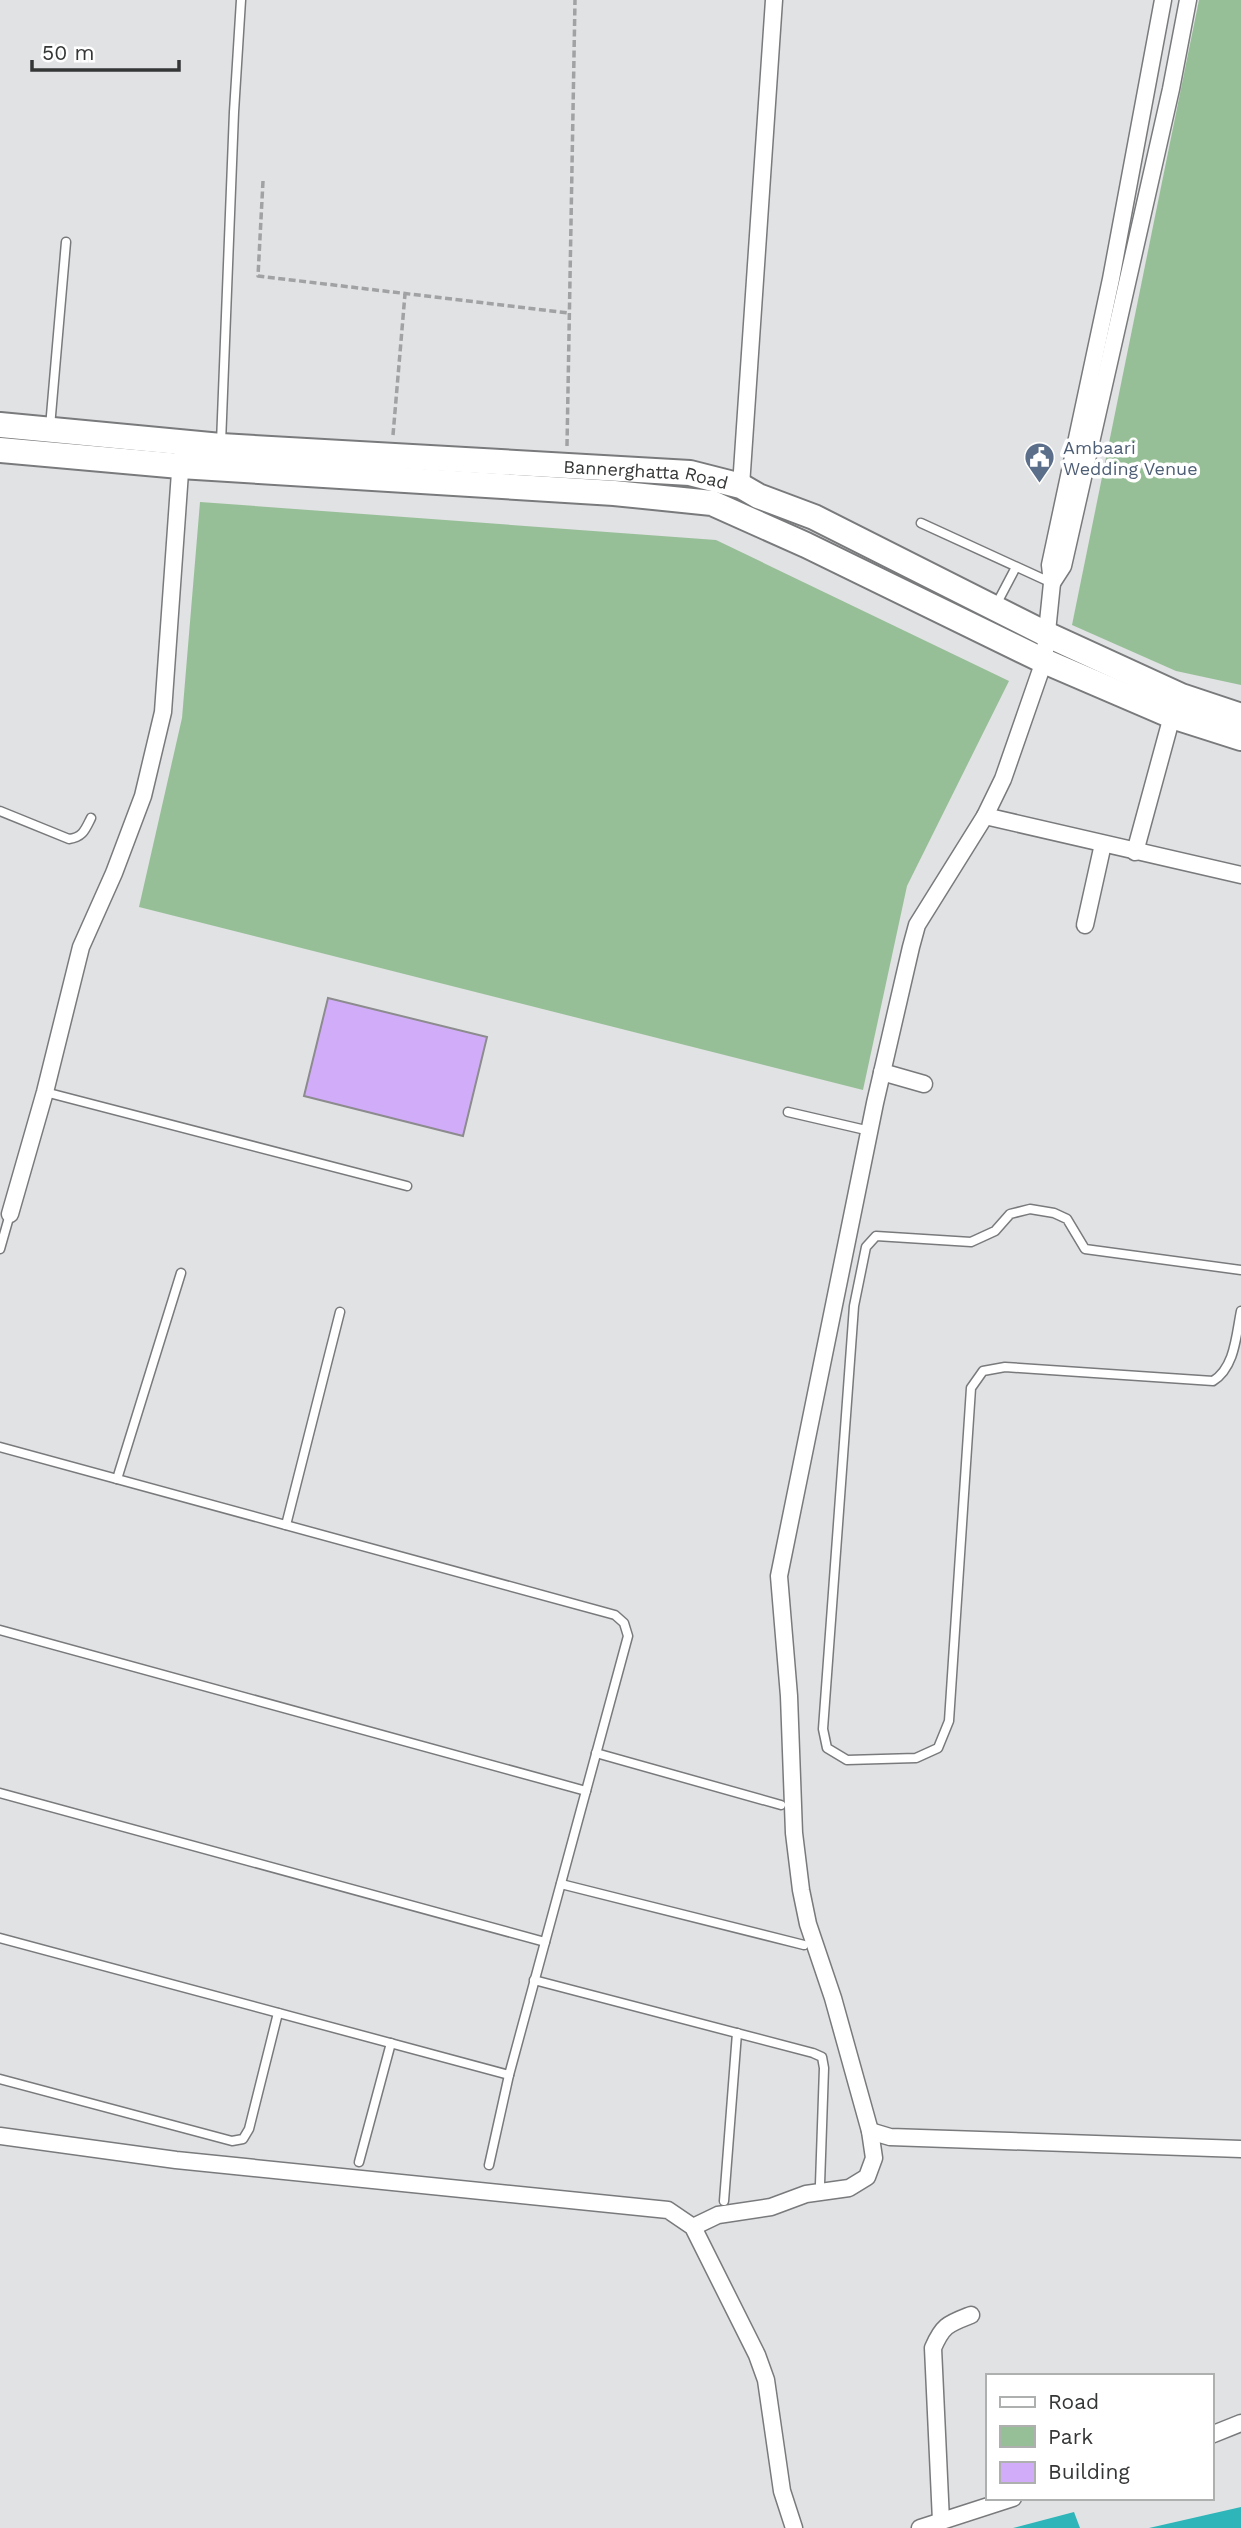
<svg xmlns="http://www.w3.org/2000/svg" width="1241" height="2528" font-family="'Work Sans',sans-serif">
	<rect width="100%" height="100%" fill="#e1e2e4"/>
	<!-- green -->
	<g fill="#97bf97">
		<path d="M1199 0H1241V685L1176 671 1072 625Z"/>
		<path d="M200 502 716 540 1009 681 907 886 863 1090 139 907 182 718Z"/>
	</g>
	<!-- water -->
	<g fill="#2db5b9">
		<path d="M1241 2507V2528H1149Z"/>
		<path d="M1074 2512 1080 2528H1013Z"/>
	</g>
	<!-- building -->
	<path fill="#d1adf9" stroke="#8c8b8d" stroke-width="2" d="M328 998 487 1037 463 1136 304 1096Z"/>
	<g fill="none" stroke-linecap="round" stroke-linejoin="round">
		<defs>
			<g id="service">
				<path d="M50 427 66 242"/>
				<path d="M221 443 234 112 241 0"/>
				<path d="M921 523 1052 583"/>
				<path d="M996 605 1016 567"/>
				<path d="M0 811 69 839C83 837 85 830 91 818"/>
				<path d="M45 1092 407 1186"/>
				<path d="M788 1112 870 1131"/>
				<path d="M0 1249 10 1214"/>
				<path d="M1241 1270 1085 1249 1067 1219 1054 1213 1030 1209 1010 1214 995 1231 971 1242 876 1236 866 1247 854 1306 823 1729 827 1748 847 1760 916 1758 938 1748 949 1721 971 1388 983 1371 1005 1367 1213 1381C1235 1367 1236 1336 1241 1311"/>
				<path d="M0 1447 615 1615 624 1623 628 1636 509 2075 489 2165"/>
				<path d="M117 1479 181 1273"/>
				<path d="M286 1525 340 1312"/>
				<path d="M0 1630 586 1791"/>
				<path d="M596 1753 781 1805"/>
				<path d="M0 1793 545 1942"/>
				<path d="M561 1884 804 1945"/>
				<path d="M0 1938 509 2075"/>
				<path d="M534 1980 813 2053 822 2057 824 2068 820 2184"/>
				<path d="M0 2079 232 2141 243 2139 249 2129 278 2013"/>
				<path d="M359 2162 391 2043"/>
				<path d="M724 2201 737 2033"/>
			</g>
			<g id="minor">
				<path d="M741 486 774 0"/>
				<path d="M1052 583 1063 566 1171 89 1188 0"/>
				<path d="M985 816 1241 875"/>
				<path d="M1135 852 1172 716"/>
				<path d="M1085 925 1103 844"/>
				<path d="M882 1072 924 1084"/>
				<path d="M10 1214 45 1092 81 947 114 873 143 796 163 712 181 458"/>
				<path d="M870 2131 890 2137 1241 2149"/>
				<path d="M0 2136 176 2160 668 2210 693 2227 757 2355 766 2380 782 2491 794 2528"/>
				<path d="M693 2227 718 2215 771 2207 806 2194 849 2188 867 2177 874 2158 870 2131 833 1998 808 1924 801 1890 794 1833 789 1696 779 1576 875 1103 911 947 917 925 985 816 1003 779 1044 661 1052 583 1050 565 1111 279 1163 0"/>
				<path d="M1211 2435 1241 2423"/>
				<path d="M941 2521 933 2348C943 2325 948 2324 971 2315"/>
				<path d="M920 2528 1013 2498"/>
			</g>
			<g id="primary">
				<path id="s1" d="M0 425 221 446 690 473 741 486 758 496 814 517 1048 635 1181 696 1241 716"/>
				<path d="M0 450 180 466 614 493 712 503 806 545 1044 661 1172 716 1241 738"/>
			</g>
		</defs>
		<!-- service casing -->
		<use href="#service" stroke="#797a7c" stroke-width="11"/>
		<!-- minor casing -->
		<use href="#minor" stroke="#797a7c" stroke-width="19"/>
		<!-- primary casing -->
		<use href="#primary" stroke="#797a7c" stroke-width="28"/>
		<!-- path -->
		<g stroke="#a1a2a3" stroke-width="3.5" stroke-dasharray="7 3.5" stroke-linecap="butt">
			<path d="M263 181 258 276 569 313"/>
			<path d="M393 435 405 294"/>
			<path d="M567 446 575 0"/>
		</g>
		<!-- service -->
		<use href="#service" stroke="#fff" stroke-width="8"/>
		<!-- minor -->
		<use href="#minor" stroke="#fff" stroke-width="16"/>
		<!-- primary -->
		<use href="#primary" stroke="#fff" stroke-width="24"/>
	</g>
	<!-- icons -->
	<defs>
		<symbol id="civic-pin" viewBox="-11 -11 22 30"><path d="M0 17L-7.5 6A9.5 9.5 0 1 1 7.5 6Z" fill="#5c6f8a" stroke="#fff"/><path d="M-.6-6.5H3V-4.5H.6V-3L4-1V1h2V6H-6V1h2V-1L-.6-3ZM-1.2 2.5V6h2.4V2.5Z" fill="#fff"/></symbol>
	</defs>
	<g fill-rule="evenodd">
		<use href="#civic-pin" x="1022" y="440" width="35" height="47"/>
	</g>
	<g text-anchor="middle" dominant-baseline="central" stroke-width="7" stroke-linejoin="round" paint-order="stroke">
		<!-- service labels -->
		<g font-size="18" fill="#4e5e75" stroke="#fff" text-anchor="start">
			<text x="1063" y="447">Ambaari<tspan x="1063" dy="21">Wedding Venue</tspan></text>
		</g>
		<!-- street labels -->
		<g font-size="18" fill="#353636" stroke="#fff">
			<text stroke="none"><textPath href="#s1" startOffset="648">Bannerghatta Road</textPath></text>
		</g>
	</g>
	<!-- legend -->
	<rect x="986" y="2374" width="228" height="126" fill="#ffffff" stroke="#aeafaf" stroke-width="2"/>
	<rect x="1000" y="2397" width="35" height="10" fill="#ffffff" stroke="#aeafaf" stroke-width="2"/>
	<text x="1048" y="2409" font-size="21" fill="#353636">Road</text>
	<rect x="1000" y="2426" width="35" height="21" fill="#97bf97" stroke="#aeafaf" stroke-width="2"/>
	<text x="1048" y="2444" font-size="21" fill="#353636">Park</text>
	<rect x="1000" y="2462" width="35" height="21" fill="#d1adf9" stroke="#aeafaf" stroke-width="2"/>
	<text x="1048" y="2479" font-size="21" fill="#353636">Building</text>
	<!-- scale -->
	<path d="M32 60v10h147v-10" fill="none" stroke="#353636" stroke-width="3.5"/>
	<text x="42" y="60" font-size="21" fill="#353636" stroke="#ffffff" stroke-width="5" paint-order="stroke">50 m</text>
</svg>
